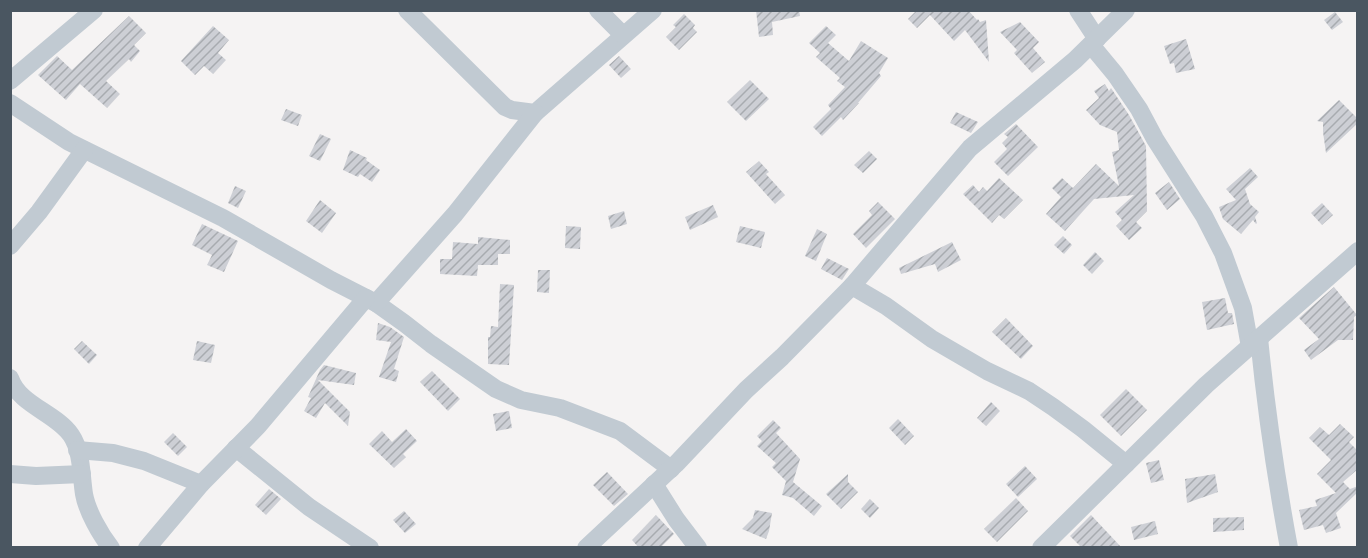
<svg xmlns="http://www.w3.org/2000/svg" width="1368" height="558" font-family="Figtree,sans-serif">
	<defs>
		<pattern id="building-hatch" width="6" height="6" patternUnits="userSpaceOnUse" patternTransform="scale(1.5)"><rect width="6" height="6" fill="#cdcfd5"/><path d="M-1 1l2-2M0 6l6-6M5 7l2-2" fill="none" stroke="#a8abb0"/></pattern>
	</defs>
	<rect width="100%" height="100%" fill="#f5f3f3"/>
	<!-- building -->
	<g fill="url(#building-hatch)">
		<path d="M756 10H799L800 16 772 22 773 35 759 37Z"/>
		<path d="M917 10H968L977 20 978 19 980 22 986 20 989 62 965 30 954 41 930 15 917 28 908 19Z"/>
		<path d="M1335 12 1343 22 1332 30 1324 20Z"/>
		<path d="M684 14 695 25 693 28 697 32 679 50 666 37 676 27 673 25Z"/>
		<path d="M129 16 146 33 134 45 140 51 131 62 129 59 106 81 120 94 107 108 80 84 66 100 38 75 57 56 72 70Z"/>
		<path d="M1020 22 1039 42 1033 48 1045 62 1032 73 1014 53 1017 50 1000 32Z"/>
		<path d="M213 26 229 40 218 53 226 60 213 74 204 66 195 75 181 61Z"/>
		<path d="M826 26 836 35 828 43 849 61 861 41 888 58 879 73 881 76 858 103H859L843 120 841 117 822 136 813 127 831 109 828 105 845 87 837 81 840 78 816 57 820 53 809 43Z"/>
		<path d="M1186 39 1195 69 1176 73 1174 63 1170 64 1164 46Z"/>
		<path d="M619 56 631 69 621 78 609 65Z"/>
		<path d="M750 80 769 99 746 121 727 102Z"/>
		<path d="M1105 84 1109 91 1111 88 1129 115 1146 146 1147 211 1136 222 1142 228 1129 240 1116 226 1122 220 1115 212 1134 195 1094 199 1065 231 1046 214 1061 197 1052 188 1062 178 1073 188 1096 164 1119 186 1112 152 1119 150 1117 132 1100 125 1086 110 1099 98 1094 91Z"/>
		<path d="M1339 100 1358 119V123L1326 153 1323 132V122L1317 121Z"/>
		<path d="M286 109 302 115 298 126 281 120Z"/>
		<path d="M956 112 978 122 971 133 950 123Z"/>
		<path d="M1016 124 1038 147 1008 176 994 162 1007 149 1002 143 1008 137 1004 134Z"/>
		<path d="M320 134 331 139 320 161 309 156Z"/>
		<path d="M350 150 367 158 366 160 380 170 372 182 360 174 358 177 343 170Z"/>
		<path d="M869 151 877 159 863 173 854 165Z"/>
		<path d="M759 161 769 172 766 174 785 195 775 204 746 172Z"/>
		<path d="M1250 168 1258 177 1245 189 1250 204 1259 212 1255 217 1257 223 1256 224 1253 220 1241 234 1223 219 1219 207 1236 200 1226 189Z"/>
		<path d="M999 178 1023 200 1004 219 999 215 992 223 963 194 973 185 979 192 983 187 987 191Z"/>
		<path d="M1169 182 1180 199 1167 210 1155 193Z"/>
		<path d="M235 186 246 191 238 208 228 203Z"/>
		<path d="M320 200 336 213 322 233 306 221Z"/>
		<path d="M878 202 895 219 866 248 853 234 872 215 869 211Z"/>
		<path d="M1322 203 1333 215 1322 225 1311 213Z"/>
		<path d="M713 205 718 217 690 230 685 217Z"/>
		<path d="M624 211 627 224 611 229 608 216Z"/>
		<path d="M202 224 238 241 224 272 207 265 212 255 192 245Z"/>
		<path d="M566 226 581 227 580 249 565 248Z"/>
		<path d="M740 226 765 232 761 248 736 242Z"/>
		<path d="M817 229 827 234 816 261 805 256Z"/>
		<path d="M1063 236 1072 245 1064 254 1054 245Z"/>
		<path d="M478 237 510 240V254H498V265H478L477 276 440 274V259H452L453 242 478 244Z"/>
		<path d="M952 242 961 260 938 272 935 264 901 274 899 268Z"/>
		<path d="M1095 252 1104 261 1092 274 1083 265Z"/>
		<path d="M827 258 849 269 842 280 821 269Z"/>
		<path d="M538 270H550L549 293 537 292Z"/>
		<path d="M500 284 514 285 509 365 488 364V337H490L491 326 498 327Z"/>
		<path d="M1334 287 1357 315 1354 317 1353 340H1338L1311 360 1304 350 1319 339 1299 318Z"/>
		<path d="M1225 298 1228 313H1232L1234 324 1207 330 1202 302Z"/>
		<path d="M1006 318 1033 346 1021 359 992 332Z"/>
		<path d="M378 323 390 327 404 337 394 369 399 371 396 382 379 377 391 342 376 340Z"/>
		<path d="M82 341 97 355 89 364 74 349Z"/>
		<path d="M197 341 215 345 211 363 193 360Z"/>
		<path d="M324 365 356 373 354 385 318 380 350 412 348 426 325 403 316 418 304 411 311 398 308 397 320 370Z"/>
		<path d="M432 371 460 399 448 411 420 382Z"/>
		<path d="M1126 389 1147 410 1121 436 1100 415Z"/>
		<path d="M991 402 1000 411 986 426 977 418Z"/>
		<path d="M509 411 512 428 496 431 493 414Z"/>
		<path d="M898 419 914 436 905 445 889 428Z"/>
		<path d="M773 420 781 428 776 433 800 459 793 482 822 506 814 516 793 498 782 495 786 481 772 467 776 463 757 446 762 441 757 436Z"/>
		<path d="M1340 424 1354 437 1349 442 1358 451V469L1343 482 1350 489 1358 486V492L1336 513 1341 528 1326 533 1323 525 1304 530 1299 510 1317 506 1315 500 1336 493 1317 474 1331 460 1309 438 1320 427 1329 435Z"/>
		<path d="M406 429 417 441 403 454 406 457 394 468 369 444 382 431 392 442Z"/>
		<path d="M173 433 187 447 178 456 164 442Z"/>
		<path d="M1159 460 1164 480 1151 483 1146 463Z"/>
		<path d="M1025 466 1037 479 1018 497 1006 484Z"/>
		<path d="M607 472 628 494 614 506 593 485Z"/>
		<path d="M848 474V482L858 492 841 509 826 494Z"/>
		<path d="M1215 474 1218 492 1187 503 1185 479Z"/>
		<path d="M269 489 281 499 266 515 255 505Z"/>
		<path d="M1016 498 1028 511 997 542 984 529Z"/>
		<path d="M870 499 879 508 870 518 861 509Z"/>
		<path d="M755 510 772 513 769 531 766 539 742 529 753 518Z"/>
		<path d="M404 511 416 524 405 533 393 520Z"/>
		<path d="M656 515 674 534 660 548H639L632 540Z"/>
		<path d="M1091 515 1122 548H1082L1070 536Z"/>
		<path d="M1244 517V530L1213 532V518Z"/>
		<path d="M1155 521 1158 534 1134 540 1131 527Z"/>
	</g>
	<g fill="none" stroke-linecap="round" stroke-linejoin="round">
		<!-- minor -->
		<g stroke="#c1cad2" stroke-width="18">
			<path d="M407 10 505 107 512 110 535 113 653 10"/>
			<path d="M598 10 623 35"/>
			<path d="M1078 10 1097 39"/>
			<path d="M1091 45 1115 74 1139 109 1155 139 1204 216 1223 253 1243 308 1250 347"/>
			<path d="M10 81 94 10"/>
			<path d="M10 103 69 142 223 218 331 280 376 303 404 323 431 344 496 389 521 400 560 408 620 431 671 469"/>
			<path d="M10 246 39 212 84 150"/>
			<path d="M852 286 886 306 932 339 987 371 1029 391 1053 407 1083 429 1126 464"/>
			<path d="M376 303 455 214 535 113"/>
			<path d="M1259 338C1266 409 1276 478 1289 548"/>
			<path d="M10 378C19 405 56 413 71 435 82 451 81 475 84 494 87 511 100 534 111 548"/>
			<path d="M236 448 309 507 370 548"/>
			<path d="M77 450 113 453 144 461 201 484"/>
			<path d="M10 474 36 476 82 474"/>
			<path d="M654 484 676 519 698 548"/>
			<path d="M147 548 201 484 258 426 366 298"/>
			<path d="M586 548 676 464 746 390 782 357 852 286 970 148 1075 60 1126 10"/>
			<path d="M1041 548 1206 385 1358 251"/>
		</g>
	</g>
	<!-- border -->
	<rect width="1368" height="558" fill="none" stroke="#4a5661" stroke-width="24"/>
</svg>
